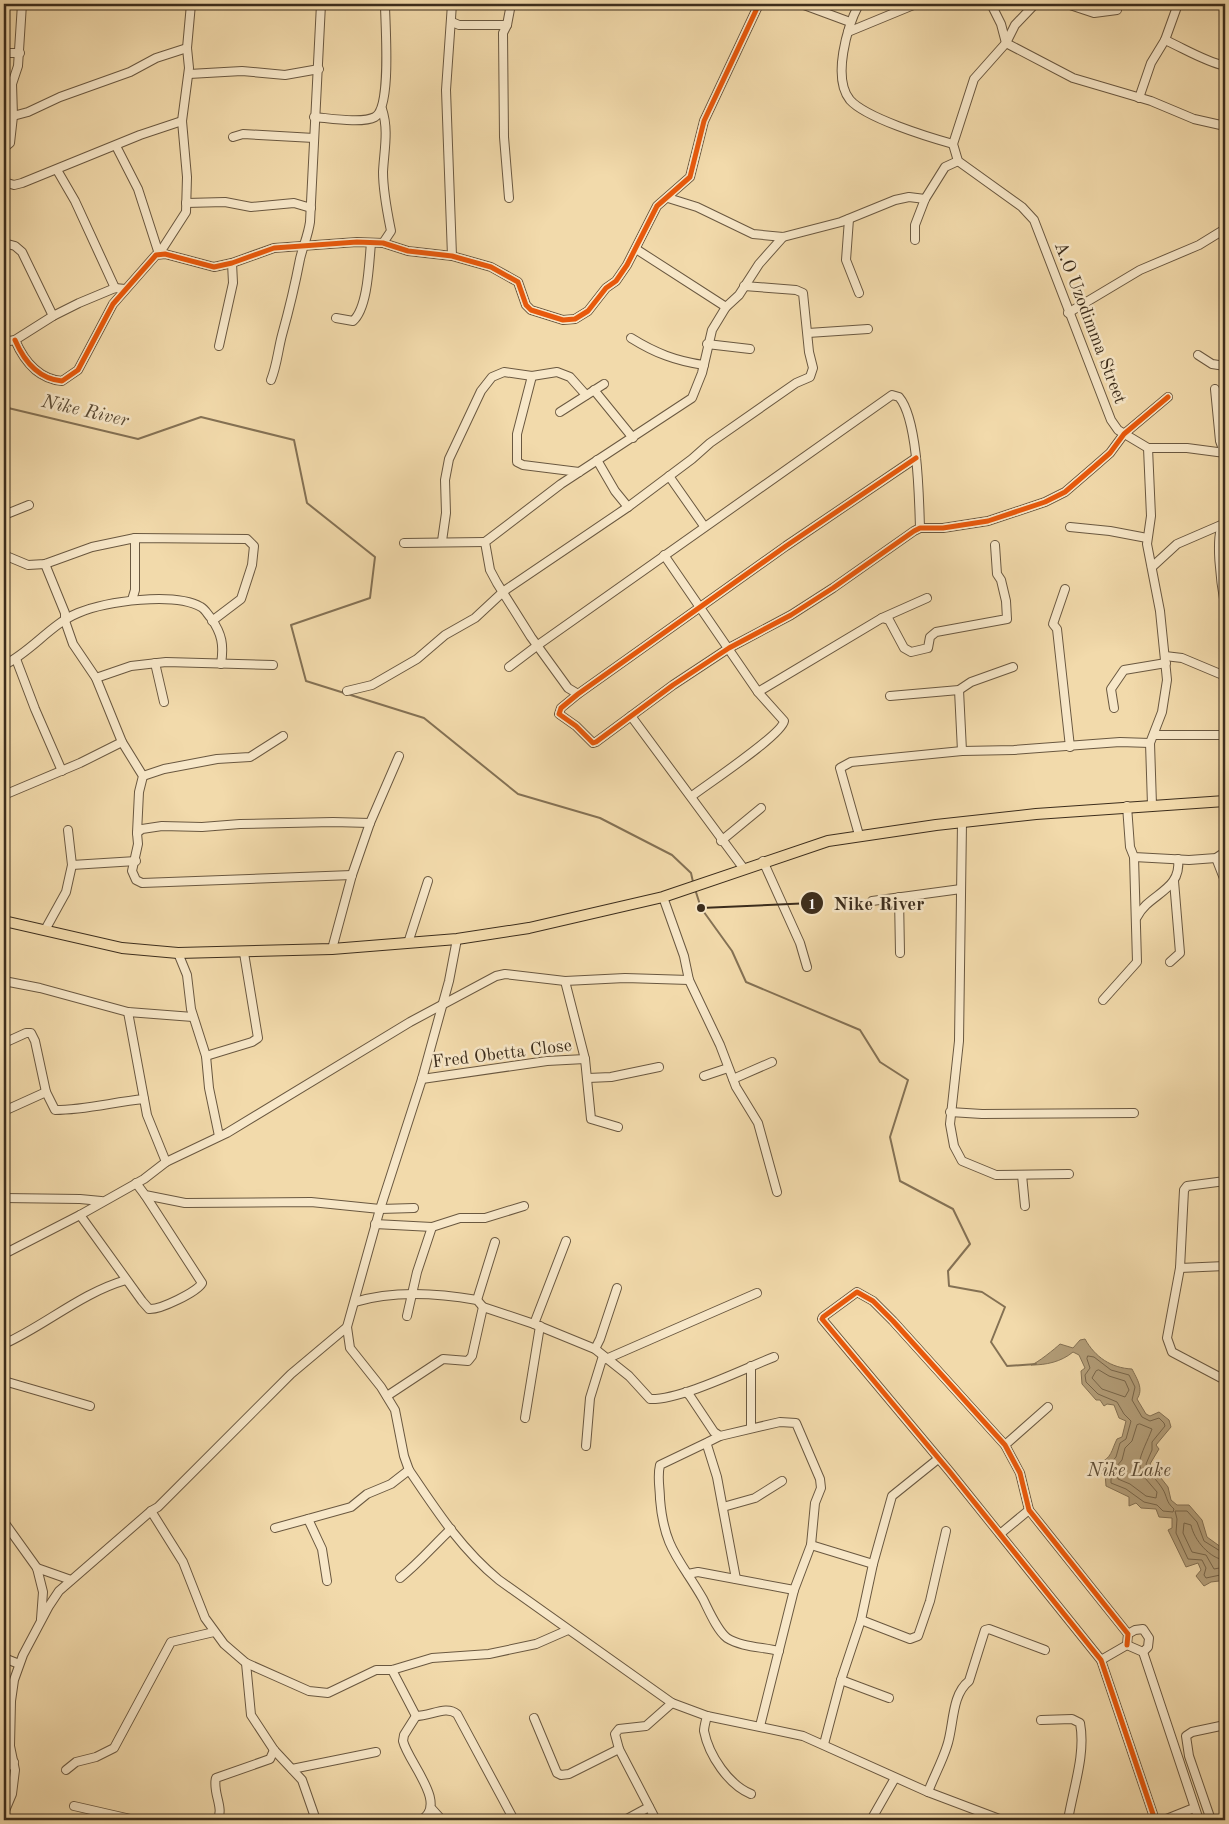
<svg xmlns="http://www.w3.org/2000/svg" width="1229" height="1824" font-family="'Old Standard TT',serif">
	<rect width="100%" height="100%" fill="#f2daab"/>
	<filter id="stains"><feTurbulence type="fractalNoise" baseFrequency=".004" numOctaves="4"/><feColorMatrix values="0 0 0 0 .2 0 0 0 0 .09 0 0 0 0 .02 0 0 0 .5 -.17"/></filter>
	<radialGradient id="worn" r=".72"><stop offset=".6" stop-color="#630" stop-opacity="0"/><stop offset="1" stop-color="#630" stop-opacity=".3"/></radialGradient>
	<!-- water -->
	<path fill="#b49f7a" stroke="#847154" d="M1085 1339C1095 1357 1111 1368 1132 1369 1137 1379 1144 1389 1137 1399L1146 1414 1150 1416 1159 1412 1169 1420 1171 1427 1156 1445 1159 1449 1150 1464 1168 1487 1171 1500 1177 1505H1189L1202 1520 1207 1537 1225 1550V1580L1222 1578 1219 1581 1211 1582 1204 1586 1196 1576 1201 1570 1198 1563 1186 1567 1168 1530 1172 1528V1518L1159 1517 1156 1509 1141 1508 1136 1503 1129 1506V1497L1106 1486 1105 1473 1093 1475 1090 1470C1094 1468 1095 1465 1099 1463 1112 1458 1111 1451 1117 1439L1122 1437 1126 1421 1119 1418 1114 1405 1107 1404 1104 1406 1100 1400H1096L1082 1384 1081 1371 1085 1368 1079 1355 1073 1352C1061 1362 1046 1365 1031 1365 1036 1364 1056 1348 1060 1344L1073 1348 1080 1340Z"/>
	<g fill="none" stroke-linecap="round" stroke-linejoin="round">
		<!-- shore -->
		<g stroke="#78664b" stroke-width="1">
			<path d="M1088 1356 1094 1357 1111 1370 1129 1375 1135 1387 1132 1400 1142 1417 1150 1421 1159 1418 1164 1423 1165 1426 1152 1442V1450L1146 1464C1149 1474 1157 1480 1162 1488 1168 1497 1165 1501 1174 1509L1173 1512 1163 1511 1157 1505 1144 1502 1126 1489 1111 1483V1475L1107 1467 1116 1457 1120 1443 1126 1439 1131 1421 1124 1414 1117 1402 1098 1394 1086 1382 1085 1375 1090 1368 1087 1359Z"/>
			<path d="M1099 1370 1109 1376 1125 1381 1129 1390 1125 1397 1102 1389 1092 1378 1096 1371Z"/>
			<path d="M1140 1424 1152 1429C1148 1440 1141 1452 1139 1464L1145 1478 1157 1492 1156 1498 1146 1496 1130 1484 1118 1479 1116 1467 1122 1460 1125 1448 1132 1441 1137 1425Z"/>
			<path d="M1225 1554 1204 1541 1197 1522 1187 1511H1175L1177 1519 1176 1533 1188 1559 1202 1560 1206 1568 1204 1575 1206 1578 1225 1574"/>
			<path d="M1225 1560C1210 1559 1194 1540 1191 1525L1184 1523 1183 1533 1192 1552 1206 1555 1214 1569 1225 1567"/>
		</g>
		<!-- stream -->
		<g stroke="#847154" stroke-width="2">
			<path d="M4 407 138 439 201 417 294 440 307 503 375 557 370 598 291 625 306 681 424 718 518 794 600 818 672 855 691 873 693 882"/>
			<path d="M695 889 701 908 732 951 746 982 860 1030 880 1062 908 1080 890 1137 900 1181 953 1209 970 1244 948 1271 949 1286 982 1292 1005 1307 991 1342 1007 1366 1036 1364"/>
		</g>
		<defs>
			<g id="minor">
				<path d="M452 4 446 90 452 256"/>
				<path d="M787 4 804 5 850 22"/>
				<path d="M859 4C847 27 832 78 850 100 866 118 928 137 953 144"/>
				<path d="M991 4 1001 24 1006 43 1073 78 1151 101 1194 119 1225 126"/>
				<path d="M1035 4 1015 25 1006 43 974 79 953 144 958 161 1022 207 1034 220 1111 420 1118 430 1148 448 1151 516 1147 544 1160 611 1167 680 1162 712 1150 743 1152 805"/>
				<path d="M1067 4 1094 13 1117 10"/>
				<path d="M452 22 459 25H507L511 4"/>
				<path d="M507 25 503 33 504 137 509 198"/>
				<path d="M848 32 916 4"/>
				<path d="M1165 40C1185 49 1204 61 1225 66"/>
				<path d="M4 53H20"/>
				<path d="M189 74 242 71 285 75 319 69"/>
				<path d="M1139 98 1151 63 1165 40 1178 4"/>
				<path d="M382 109C389 130 384 151 383 172 383 192 387 211 391 231L383 243"/>
				<path d="M4 114 13 116 28 112 60 97 130 72 156 58 187 48"/>
				<path d="M314 117C328 118 362 124 375 117 392 107 385 24 385 4"/>
				<path d="M233 137 243 134 314 138"/>
				<path d="M116 146 138 189 159 254"/>
				<path d="M4 148 10 143 13 116 12 84 18 66 22 4"/>
				<path d="M57 170 75 201 115 288"/>
				<path d="M4 182 14 185 22 183 140 135 182 121"/>
				<path d="M668 198 697 207 753 234 783 237 841 222 895 200 909 197 925 199"/>
				<path d="M186 203 225 202 251 207 294 203 311 208"/>
				<path d="M849 219 846 260 859 293"/>
				<path d="M915 240V225L925 199 945 167 958 161"/>
				<path d="M4 243 15 246 22 252 53 316"/>
				<path d="M636 249 726 307 739 295 759 264 783 237"/>
				<path d="M159 254 186 212 187 177 182 121 189 68 187 48 191 4"/>
				<path d="M1068 313 1140 270 1199 245 1225 229"/>
				<path d="M336 318 353 321C368 308 369 263 371 243"/>
				<path d="M808 333 868 329"/>
				<path d="M631 338C655 353 676 361 704 365"/>
				<path d="M15 340C24 361 39 379 62 381L78 370 113 304 156 255 165 254 214 267 232 263 274 248 357 242 383 243 408 251 452 256 491 267 518 282 526 305 531 310 563 320 575 319 588 311 606 288 616 281 627 265 657 206 690 177 704 121 759 4"/>
				<path d="M4 342 15 340 53 316 79 303 115 288 125 289"/>
				<path d="M707 344 750 349"/>
				<path d="M219 346 233 283 232 263"/>
				<path d="M1198 355 1212 364 1225 366"/>
				<path d="M532 376 517 434V462L523 465 579 472"/>
				<path d="M271 380C277 365 278 350 282 335 289 310 295 285 300 259 303 246 308 236 310 222L321 4"/>
				<path d="M1215 389 1220 441 1224 452"/>
				<path d="M594 390 633 438"/>
				<path d="M560 412 604 384"/>
				<path d="M1148 448H1187L1225 453"/>
				<path d="M916 458 786 546 578 694 561 708 559 714 576 726 593 743 596 742 673 685 729 648 791 615 833 588 914 531 920 528H943L988 521 1045 502 1065 492 1094 467 1110 453 1124 434 1168 397"/>
				<path d="M597 460 615 491 628 507"/>
				<path d="M669 476 704 526"/>
				<path d="M4 515 29 505"/>
				<path d="M1225 521C1213 530 1222 589 1225 605"/>
				<path d="M1070 527 1110 531 1147 538"/>
				<path d="M442 541 446 513 445 480 449 459 481 391 492 377 504 372 532 376 557 372 570 377 586 395"/>
				<path d="M404 543 485 542"/>
				<path d="M4 555 28 565 45 564 92 547 135 538 247 539 254 546 252 565 241 599 212 621"/>
				<path d="M664 555 758 692 784 721C782 735 706 785 692 796"/>
				<path d="M45 564 65 613V621L73 644 96 678 122 742 143 776 139 792 137 833"/>
				<path d="M1152 567 1177 544 1221 525"/>
				<path d="M1065 589 1053 624 1057 629 1070 747"/>
				<path d="M132 600 135 590V538"/>
				<path d="M882 618 927 598"/>
				<path d="M1165 656 1182 658 1225 676"/>
				<path d="M16 659 35 709 62 771"/>
				<path d="M155 663 164 702"/>
				<path d="M4 665C31 652 51 624 78 613 107 601 174 592 201 607 205 609 208 615 211 618 222 634 224 645 221 664"/>
				<path d="M509 667 538 645 892 395 899 397C918 419 919 498 920 528"/>
				<path d="M96 678 131 666 166 662 273 665"/>
				<path d="M959 690 962 751"/>
				<path d="M347 691 372 685 417 659 445 635 475 618 504 591 628 507 692 459 710 443 796 383 810 377 813 368 809 352 803 293 796 290 744 286"/>
				<path d="M758 692 882 618 889 620 904 648 911 652 928 648 930 637 936 632 1007 619 1006 601 1001 580 997 574 995 545"/>
				<path d="M578 694 568 688 531 637 497 583 490 570 485 542 561 484 692 398 702 373 712 330 726 307"/>
				<path d="M890 696 959 690 971 682 1013 667"/>
				<path d="M1114 708 1111 689 1124 670 1166 663"/>
				<path d="M631 716 744 869"/>
				<path d="M1155 735H1225"/>
				<path d="M143 776 164 769 217 759 250 757 283 736"/>
				<path d="M4 795 80 763 122 742"/>
				<path d="M1127 806 1130 847 1134 857 1189 860 1216 858 1225 852"/>
				<path d="M962 822 959 1041 950 1124 954 1146 962 1161 996 1175 1069 1174"/>
				<path d="M859 835 840 768 851 762 962 751 1014 750 1120 742 1150 743"/>
				<path d="M721 841 761 808"/>
				<path d="M1216 858 1225 881"/>
				<path d="M763 861 800 943 807 967"/>
				<path d="M72 865 136 861"/>
				<path d="M352 875 142 883 136 880 132 871 138 844 137 833 142 829 162 826 202 827 240 824 333 822 370 823"/>
				<path d="M663 897 684 956 689 980 720 1045 736 1087 758 1123 777 1192"/>
				<path d="M899 897 900 953"/>
				<path d="M872 901 961 889"/>
				<path d="M1137 917C1149 893 1182 891 1178 859"/>
				<path d="M45 930 66 892 72 865 68 830"/>
				<path d="M408 943 428 881"/>
				<path d="M332 949 352 875 370 823 399 756"/>
				<path d="M178 953 187 975 191 1009 206 1056 209 1088 219 1136"/>
				<path d="M1170 962 1180 953 1174 881"/>
				<path d="M4 981 40 988 128 1012 193 1017"/>
				<path d="M565 981 585 1059 591 1119 618 1127"/>
				<path d="M1103 1000 1137 962 1134 857"/>
				<path d="M128 1012 147 1115 166 1162"/>
				<path d="M4 1043 26 1033H31L35 1041 46 1092 55 1110C86 1110 113 1102 144 1099"/>
				<path d="M206 1056 252 1042 258 1038 244 953"/>
				<path d="M704 1076 728 1068"/>
				<path d="M588 1078 611 1077 659 1067"/>
				<path d="M422 1079 547 1061 585 1059"/>
				<path d="M733 1079 772 1062"/>
				<path d="M4 1111 46 1092"/>
				<path d="M950 1112 982 1114 1134 1113"/>
				<path d="M1022 1175 1025 1206"/>
				<path d="M1225 1181 1187 1186 1184 1190 1180 1268 1167 1338 1172 1352 1225 1380"/>
				<path d="M136 1183 145 1195 185 1203 311 1202 380 1209 414 1208"/>
				<path d="M4 1198 80 1199 101 1201"/>
				<path d="M80 1215 142 1301 149 1309C160 1310 197 1292 202 1283L145 1195"/>
				<path d="M375 1224 432 1227"/>
				<path d="M4 1254 80 1215 144 1179 166 1162 227 1133 410 1022 496 976 505 974 565 981 625 978 689 980"/>
				<path d="M1180 1268 1225 1266"/>
				<path d="M477 1300 495 1242"/>
				<path d="M355 1302C394 1290 437 1293 477 1300L483 1307 534 1324 595 1349 629 1376 650 1399C681 1400 743 1369 774 1357"/>
				<path d="M407 1316 417 1272 432 1227 460 1218H485L524 1206"/>
				<path d="M534 1324 566 1241"/>
				<path d="M347 1327 350 1348 381 1387 395 1410 404 1456 409 1470C436 1510 461 1549 499 1580L672 1703 707 1716 803 1736 928 1792 1002 1820"/>
				<path d="M4 1344C46 1325 81 1293 126 1280"/>
				<path d="M595 1349 600 1339 617 1288"/>
				<path d="M606 1359 757 1293"/>
				<path d="M751 1366V1428"/>
				<path d="M4 1381 90 1406"/>
				<path d="M686 1392 690 1396 714 1432 720 1436 780 1422 796 1423 820 1479 821 1488 815 1503 811 1545 794 1590 760 1726"/>
				<path d="M387 1396 443 1359 468 1361 472 1356 483 1307"/>
				<path d="M525 1418 540 1326"/>
				<path d="M720 1436 708 1442 707 1445 717 1477 736 1579"/>
				<path d="M706 1443 660 1465C657 1477 660 1488 660 1499 664 1549 680 1559 703 1599 709 1611 717 1630 727 1638 741 1647 763 1647 779 1651"/>
				<path d="M1005 1445 1048 1407"/>
				<path d="M586 1446 590 1398 603 1356"/>
				<path d="M723 1507 755 1498 782 1481"/>
				<path d="M151 1511 183 1562 205 1618 224 1644 246 1663 309 1691 328 1693 376 1670H392L432 1658 489 1654 536 1644 568 1630"/>
				<path d="M308 1519 322 1549 327 1581"/>
				<path d="M4 1522 37 1568 43 1592 41 1619"/>
				<path d="M275 1528 351 1507 367 1494 391 1484 409 1470"/>
				<path d="M1000 1534 1029 1510"/>
				<path d="M811 1545 873 1564"/>
				<path d="M37 1568 71 1580"/>
				<path d="M688 1574 698 1572 794 1590"/>
				<path d="M400 1578C419 1563 433 1546 451 1529"/>
				<path d="M861 1620 910 1639 918 1636 930 1601 946 1531"/>
				<path d="M1128 1634 1135 1630 1143 1629 1149 1638 1148 1647 1143 1652"/>
				<path d="M1127 1645 1128 1634 1029 1510 1020 1473 1005 1445 893 1321 873 1301 857 1292 823 1317 822 1319 950 1472 1101 1660 1155 1820"/>
				<path d="M4 1658 19 1664"/>
				<path d="M1101 1660 1127 1645 1143 1652 1199 1820"/>
				<path d="M246 1663 251 1715 274 1750 302 1780 316 1820"/>
				<path d="M392 1670 416 1716"/>
				<path d="M841 1680 889 1698"/>
				<path d="M416 1716C431 1716 446 1705 457 1714L514 1820"/>
				<path d="M416 1716 404 1735 403 1741C408 1762 449 1805 421 1820"/>
				<path d="M707 1716C706 1720 704 1727 704 1731 709 1756 729 1785 751 1794"/>
				<path d="M534 1718 557 1773 561 1775 569 1774 619 1749"/>
				<path d="M1041 1720 1072 1719 1080 1723C1086 1754 1073 1789 1068 1820"/>
				<path d="M824 1744 841 1680 861 1620 873 1564 892 1496 938 1459"/>
				<path d="M4 1769 14 1762"/>
				<path d="M292 1769 376 1752"/>
				<path d="M66 1770 76 1762 96 1757 114 1748 171 1642 214 1632"/>
				<path d="M928 1792C934 1776 942 1762 947 1746 954 1726 951 1695 969 1681L985 1630 989 1629 1045 1650"/>
				<path d="M74 1806 135 1820"/>
				<path d="M432 1809 442 1820"/>
				<path d="M4 1813 12 1794 15 1770 10 1746 11 1701 14 1680 23 1655 49 1606 59 1591 151 1511 158 1507 291 1374 347 1327 380 1209 422 1079 449 981 457 939"/>
				<path d="M217 1820C225 1809 212 1792 216 1778L270 1759 274 1750"/>
				<path d="M625 1820 649 1807"/>
				<path d="M656 1820 619 1749 615 1734 619 1729 646 1726 672 1703"/>
				<path d="M871 1820 895 1778"/>
				<path d="M1164 1820 1194 1808"/>
				<path d="M1211 1820 1189 1756 1186 1736 1192 1732 1225 1725"/>
			</g>
			<path id="major" d="M4 921 122 948 178 953 332 949 457 939 529 928 663 897 828 841 936 825 1036 814 1225 801"/>
		</defs>
		<!-- minor casing -->
		<use href="#minor" stroke="#6a5840" stroke-width="10"/>
		<!-- major casing -->
		<use href="#major" stroke="#3c2d1c" stroke-width="12"/>
		<!-- minor -->
		<use href="#minor" stroke="#f7e7c8" stroke-width="8"/>
		<!-- major -->
		<use href="#major" stroke="#f2daab" stroke-width="10"/>
		<defs>
			<g id="cycleway">
				<path d="M15 340C24 361 39 379 62 381L78 370 113 304 156 255 165 254 214 267 232 263 274 248 357 242 383 243 408 251 452 256 491 267 518 282 526 305 531 310 563 320 575 319 588 311 606 288 616 281 627 265 657 206 690 177 704 121 759 4"/>
				<path d="M916 458 786 546 578 694 561 708 559 714 576 726 593 743 596 742 673 685 729 648 791 615 833 588 914 531 920 528H943L988 521 1045 502 1065 492 1094 467 1110 453 1124 434 1168 397"/>
				<path d="M1127 1645 1128 1634 1029 1510 1020 1473 1005 1445 893 1321 873 1301 857 1292 823 1317 822 1319 950 1472 1101 1660 1155 1820"/>
			</g>
		</defs>
		<!-- cycleway casing -->
		<use href="#cycleway" stroke="#f7e7c8" stroke-width="8"/>
		<!-- cycleway -->
		<use href="#cycleway" stroke="#e8590c" stroke-width="5"/>
	</g>
	<g text-anchor="middle" dominant-baseline="central" stroke-width="5" stroke-linejoin="round" paint-order="stroke">
		<!-- street labels -->
		<g font-size="18" fill="#3c2d1c" stroke="#f7e7c8">
			<text transform="translate(1090 323) rotate(69)">A.O Uzodimma Street</text>
			<text transform="translate(502 1054) rotate(-7)">Fred Obetta Close</text>
		</g>
		<!-- water labels -->
		<g font-size="19" font-style="italic" fill="#5a4a34" stroke="#f7e7c8">
			<text transform="translate(85 412) rotate(13)">Nike River</text>
			<text x="1129" y="1471">Nike Lake</text>
		</g>
	</g>
	<!-- callouts -->
	<path fill="none" stroke="#3c2d1c" stroke-width="2" d="M701 908L812 903"/>
	<g fill="#3c2d1c" stroke="#f7e7c8" stroke-width="2">
		<circle cx="701" cy="908" r="5"/>
		<circle cx="812" cy="903" r="12"/>
	</g>
	<g font-size="15" text-anchor="middle" font-weight="bold" fill="#fff">
		<text x="812" y="909">1</text>
	</g>
	<g font-size="19" text-anchor="middle" font-weight="bold" fill="#3c2d1c" stroke="#f7e7c8" stroke-width="5" stroke-linejoin="round" paint-order="stroke">
		<text x="879" y="910">Nike River</text>
	</g>
	<!-- margin -->
	<rect width="1229" height="1824" fill="none" stroke="#f2daab" stroke-width="20"/>
	<rect x="5" y="5" width="1219" height="1814" fill="none" stroke="#3c2d1c" stroke-width="2.5"/>
	<rect x="10" y="10" width="1209" height="1804" fill="none" stroke="#3c2d1c"/>
	<rect width="100%" height="100%" filter="url(#stains)"/>
	<rect width="100%" height="100%" fill="url(#worn)"/>
</svg>
